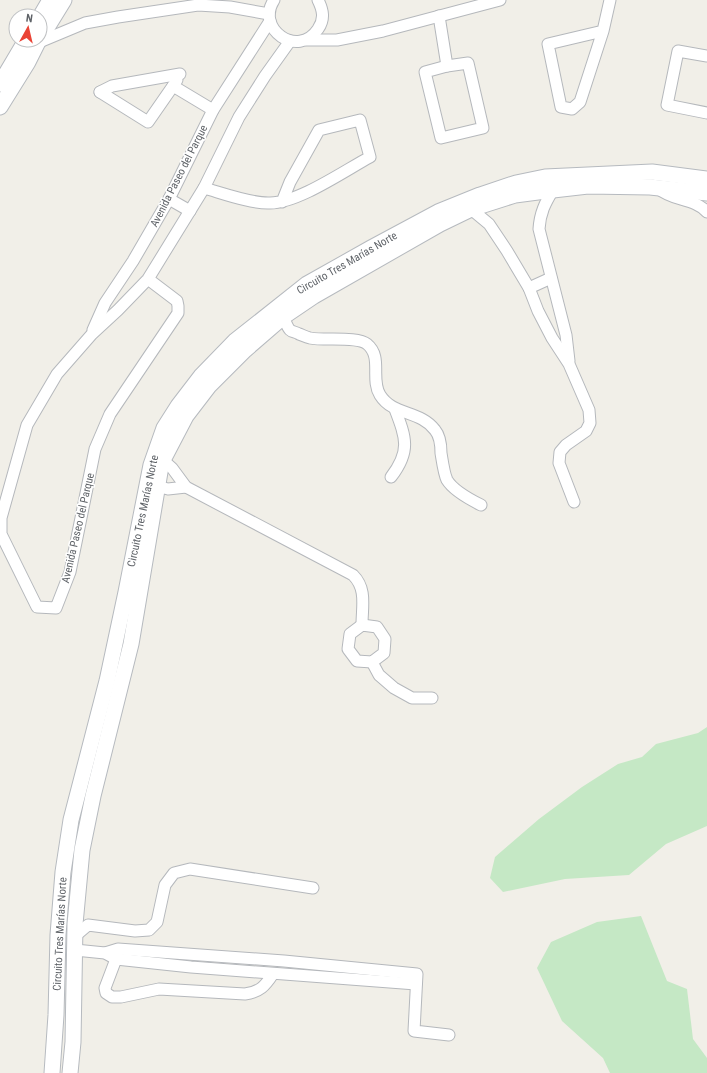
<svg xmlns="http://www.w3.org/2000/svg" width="707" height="1073" font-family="'Roboto Condensed',sans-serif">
	<rect width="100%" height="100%" fill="#f1efe8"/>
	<!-- green -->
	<g fill="#c5e8c5">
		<path d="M707 727V826L666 844 629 875 565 879 503 892 490 878 495 857 539 819 582 787 618 764 642 757 656 744 698 733Z"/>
		<path d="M641 916 667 981 687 989 693 1039 707 1058V1073H610L603 1058 562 1021 537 968 551 942 597 922Z"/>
	</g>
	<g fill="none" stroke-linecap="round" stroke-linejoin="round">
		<defs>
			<g id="street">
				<path d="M274 0C255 29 298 59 318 29 325 19 323 10 318 0"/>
				<path d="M439 16 447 66"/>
				<path d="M603 31 548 44 561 107 572 109 580 102 603 31 610 0"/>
				<path d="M307 40H337L383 31 500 0"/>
				<path d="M37 43 85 23 118 17 198 5 230 7 269 14"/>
				<path d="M707 56 678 51 667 105 707 113"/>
				<path d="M468 63 483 128 441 138 425 72 447 66Z"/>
				<path d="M177 80 173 86 213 110"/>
				<path d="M100 92 148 122 173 86"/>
				<path d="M100 92 112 86 180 74"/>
				<path d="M204 188C222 193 252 204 270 203 298 203 344 171 370 157L360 120 319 130 290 182 282 202"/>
				<path d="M659 189C673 201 694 198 707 212"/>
				<path d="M553 190C545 203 540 213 539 229L566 335 569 361"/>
				<path d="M169 199 190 211"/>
				<path d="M471 209 489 224 507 251 529 288 538 311 552 338 569 364 589 410 590 423 586 431 566 445 560 452 559 463 574 502"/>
				<path d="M148 279 177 301 178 306V313L110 414 95 449 70 572 56 608 37 607 1 534V518L27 425 57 374 92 334 118 310 148 279 204 188 239 117 265 76 290 41"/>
				<path d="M529 288 551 278"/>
				<path d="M283 317C285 320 287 327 290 330 292 332 296 332 299 334 302 335 306 337 310 338 324 341 357 336 367 344 383 357 370 379 380 395 393 416 420 410 435 430 440 436 441 445 441 453 442 459 444 474 447 480 453 490 471 500 481 505"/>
				<path d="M93 330 105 303 133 261 169 199 213 110 270 21"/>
				<path d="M163 460 172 468 186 487 353 575C367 589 362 606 362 625"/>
				<path d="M391 477C411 451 406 438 395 409"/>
				<path d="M156 486 168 489 186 487"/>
				<path d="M362 625 377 627 385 639 384 653 372 662 357 661 348 649 350 634Z"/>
				<path d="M372 662 379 675 394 688 412 698H432"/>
				<path d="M75 936 88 925 135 931 149 930 157 922 165 885 174 873 190 869 313 888"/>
				<path d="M75 950 105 953 116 959 191 967 416 984"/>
				<path d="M105 953 118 949 284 961 417 974 414 1031 449 1035"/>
				<path d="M116 959 105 988 106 993 112 997H121L159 989 245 994C260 992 265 986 273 974"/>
			</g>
			<g id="secondary">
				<path d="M40 17 50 0"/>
				<path d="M40 39 64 0"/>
				<path d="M0 84 26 40"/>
				<path d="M0 107 28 62 39 40"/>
				<path d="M52 1073 56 1015 58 935 63 872 71 820 107 681 126 592 151 465 164 428 178 406 201 376 235 341 307 284 371 248 438 212 480 195 516 183 545 177 652 172 707 179"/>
				<path d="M70 1073 73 1042 75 924 82 850 93 796 131 644 160 472 163 460 186 416 209 386 245 350 283 317 314 296 440 224 471 209 515 195 553 190 588 186 650 187 707 193"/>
			</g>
		</defs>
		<!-- street casing -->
		<use href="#street" stroke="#b5b8bc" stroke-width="13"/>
		<!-- secondary casing -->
		<use href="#secondary" stroke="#b6babf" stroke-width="17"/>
		<!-- street -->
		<use href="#street" stroke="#fff" stroke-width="11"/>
		<!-- secondary -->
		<use href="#secondary" stroke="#fff" stroke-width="15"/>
	</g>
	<g text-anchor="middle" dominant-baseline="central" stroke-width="3" stroke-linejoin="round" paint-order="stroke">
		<!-- street labels -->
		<g font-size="11" fill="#5f6368" stroke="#fff">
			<text transform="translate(179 176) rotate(-63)">Avenida Paseo del Parque</text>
			<text transform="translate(347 263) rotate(-30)">Circuito Tres Marías Norte</text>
			<text transform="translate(143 511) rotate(-78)">Circuito Tres Marías Norte</text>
			<text transform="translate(78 528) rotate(-77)">Avenida Paseo del Parque</text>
			<text transform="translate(60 934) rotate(-87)">Circuito Tres Marías Norte</text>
		</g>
	</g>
	<!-- north arrow -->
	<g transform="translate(28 28) rotate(8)"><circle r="19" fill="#ffffff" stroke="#bfc1c3"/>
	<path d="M0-3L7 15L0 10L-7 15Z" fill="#ea4335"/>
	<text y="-6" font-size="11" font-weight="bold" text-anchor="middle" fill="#5f6368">N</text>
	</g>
</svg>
